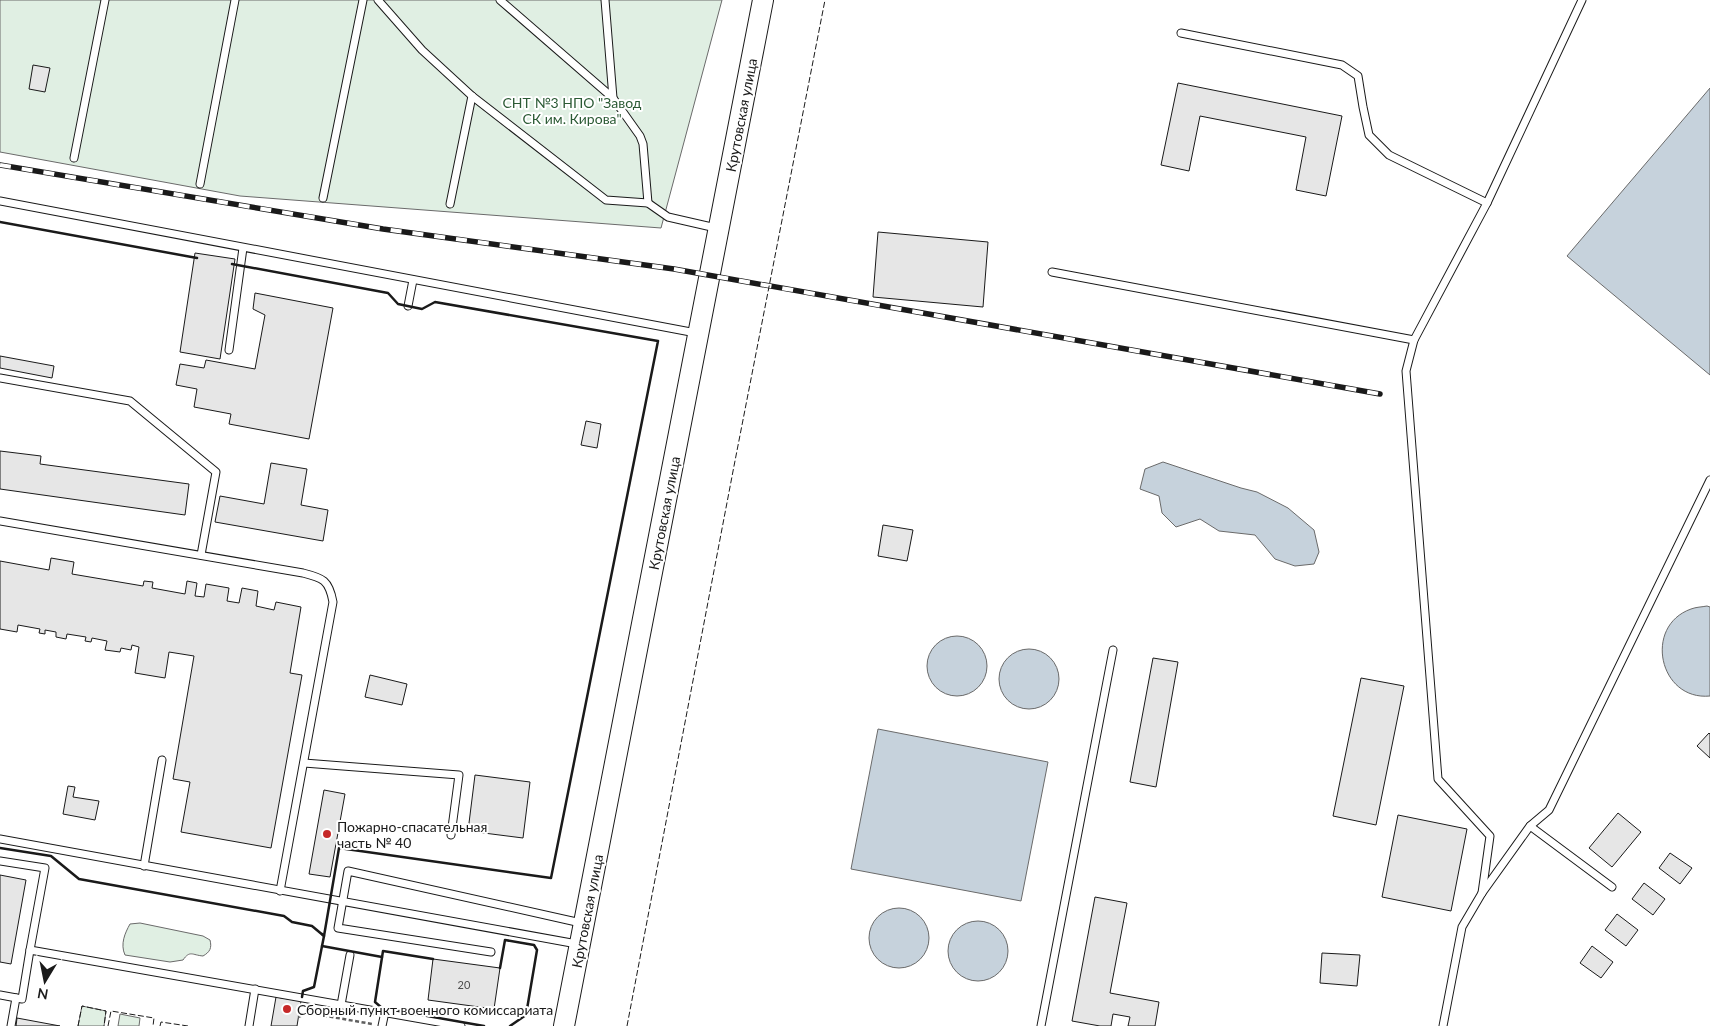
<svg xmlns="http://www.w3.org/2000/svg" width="1710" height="1026" font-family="Lato,sans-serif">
	<rect width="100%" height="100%" fill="#fff"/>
	<!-- green -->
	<g fill="#e0efe3" stroke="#6a6a6a">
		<path d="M0 0H722L661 228 240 196 0 152Z"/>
		<path d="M140 923 203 936 210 940C212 948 210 952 203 956 192 955 190 950 183 960L170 962 125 955C120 944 125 933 130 924Z"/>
		<path d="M82 1006 106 1011 104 1026H78Z"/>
		<path d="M120 1014 140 1018 139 1026H118Z"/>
	</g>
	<!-- water -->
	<g fill="#c6d2dc" stroke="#6a6a6a">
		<path d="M1710 88V375L1567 256Z"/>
		<path d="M1163 462 1241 488 1257 492 1288 508 1314 530 1319 552 1314 564 1295 566 1275 559 1255 535 1219 531 1200 519 1176 527 1162 513 1159 496 1140 489 1145 469Z"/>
		<path d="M1707 606 1710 607V696C1659 701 1643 626 1691 609 1696 607 1702 607 1707 606Z"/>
		<circle cx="957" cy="666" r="30"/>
		<circle cx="1029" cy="679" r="30"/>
		<path d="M878 729 1048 762 1021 901 851 869Z"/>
		<circle cx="899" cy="938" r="30"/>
		<circle cx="978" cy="951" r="30"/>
	</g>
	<!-- building -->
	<g fill="#e6e6e6" stroke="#1a1a1a">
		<path d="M33 65 50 68 45 92 29 89Z"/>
		<path d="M1178 83 1342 116 1326 196 1296 190 1306 137 1200 116 1189 171 1161 165Z"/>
		<path d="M878 232 988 242 983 307 873 297Z"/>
		<path d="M195 253 235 259 220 359 180 352Z"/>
		<path d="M255 293 333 308 309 439 229 424 231 414 194 407 197 389 176 385 180 364 204 368 206 360 255 369 265 315 253 309Z"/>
		<path d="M0 356 54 366 52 378 0 368Z"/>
		<path d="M586 421 601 424 597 448 581 445Z"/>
		<path d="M0 451 41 456 40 464 189 484 185 515 0 489Z"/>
		<path d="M271 463 307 469 301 505 328 510 323 541 215 522 220 496 264 504Z"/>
		<path d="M883 525 913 530 907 561 878 556Z"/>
		<path d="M51 558 74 562 72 574 143 586 144 581 153 582 152 588 185 594 187 581 197 583 195 596 204 597 206 584 229 588 227 601 239 603 242 588 258 591 256 606 274 610 276 602 301 607 290 673 302 675 271 848 181 832 190 782 173 779 194 656 169 652 165 678 135 673 139 647 132 645 131 650 121 648 120 652 105 650 107 641 92 638 91 642 85 641 86 637 67 634 66 639 56 637V632L45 630V634L39 633 40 629 18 625 17 632 0 629V561L49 570Z"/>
		<path d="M1153 658 1178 662 1156 787 1130 782Z"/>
		<path d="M370 675 407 684 402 705 365 697Z"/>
		<path d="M1361 678 1404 686 1376 825 1333 816Z"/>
		<path d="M1709 733 1710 734V758L1697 746Z"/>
		<path d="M475 775 530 782 523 838 468 831Z"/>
		<path d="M68 786 75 787 73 797 99 801 95 820 63 814Z"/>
		<path d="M324 790 345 794 330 877 309 874Z"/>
		<path d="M1618 813 1641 832 1612 867 1589 848Z"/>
		<path d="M1398 815 1467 829 1451 911 1382 897Z"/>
		<path d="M1670 853 1692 868 1680 884 1659 868Z"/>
		<path d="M0 875 26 880 11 964 0 962Z"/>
		<path d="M1644 883 1665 899 1653 915 1632 899Z"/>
		<path d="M1095 897 1127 903 1110 993 1159 1002 1155 1026H1128L1130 1017 1113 1014 1111 1026H1100L1072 1021Z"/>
		<path d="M1617 914 1638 930 1626 946 1605 930Z"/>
		<path d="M1592 946 1613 962 1601 978 1580 963Z"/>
		<path d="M1322 953 1360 955 1357 986 1320 983Z"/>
		<path d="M433 959 500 968 494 1009 428 1000Z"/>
		<path d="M276 997 301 1001 297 1026H271Z"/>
		<path d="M17 1018 60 1026H16Z"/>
	</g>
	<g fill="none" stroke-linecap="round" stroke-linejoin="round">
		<defs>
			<g id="lane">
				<path d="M378 0 422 50 472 96 606 200 648 203 668 217 716 228"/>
				<path d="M500 0 613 98 640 136 643 144 648 203"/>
				<path d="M605 0 613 98"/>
				<path d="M1181 33 1342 65 1358 76 1363 107 1369 135 1389 155 1487 203"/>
				<path d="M74 158 105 0"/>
				<path d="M200 184 235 0"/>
				<path d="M323 198 363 0"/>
				<path d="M0 201 696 333"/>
				<path d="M450 204 472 96"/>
				<path d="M1052 272 1414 340"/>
				<path d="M408 306 413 280"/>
				<path d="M229 350 243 248"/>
				<path d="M0 378 130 401 216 472 201 555"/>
				<path d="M0 521 303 573C323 578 329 580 333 602L280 891"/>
				<path d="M304 763 459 775 451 835"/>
				<path d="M1530 826 1612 887"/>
				<path d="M0 839 577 944"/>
				<path d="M0 861 45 868 30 950"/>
				<path d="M144 866 162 760"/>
				<path d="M1482 893 1490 836 1438 779 1406 371 1414 340 1487 203 1582 0"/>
				<path d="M491 952 338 928 348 871 581 923"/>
				<path d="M0 995 22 999 30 950 461 1026"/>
				<path d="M341 1005 350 955"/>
				<path d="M11 1026 16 998"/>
				<path d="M249 1026 255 989"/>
				<path d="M382 1026 385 1012"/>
				<path d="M1041 1026 1113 650"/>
				<path d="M1443 1026 1462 927 1482 893 1530 826 1549 810 1710 480"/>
			</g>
			<path id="secondary" d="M564 1026 763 0"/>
		</defs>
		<!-- lane casing -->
		<use href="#lane" stroke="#1a1a1a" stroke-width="9"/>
		<!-- secondary casing -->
		<use href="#secondary" stroke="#1a1a1a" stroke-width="22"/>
		<!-- path -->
		<path stroke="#5f5f5f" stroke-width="2.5" stroke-dasharray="4 2.5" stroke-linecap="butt" d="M298 1017 309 1013 372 1024"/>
		<!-- lane -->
		<use href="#lane" stroke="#fff" stroke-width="7"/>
		<!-- secondary -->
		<use href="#secondary" stroke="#fff" stroke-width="20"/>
		<defs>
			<path id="rail" d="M0 165 383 229 674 269 1380 394"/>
		</defs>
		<!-- rail casing -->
		<use href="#rail" stroke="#1a1a1a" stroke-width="5.5"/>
		<!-- rail -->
		<use href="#rail" stroke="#fff" stroke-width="4" stroke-dasharray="11" stroke-linecap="butt"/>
		<!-- fence -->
		<g stroke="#1a1a1a" stroke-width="1" stroke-dasharray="6 2.5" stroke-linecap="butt">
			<path d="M78 1026 82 1006 106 1011 104 1026"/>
			<path d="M108 1026 111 1011 154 1018 153 1026"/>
			<path d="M160 1026 161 1022 188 1026"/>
			<path d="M627 1026 734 466 825 0"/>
		</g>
		<!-- wall -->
		<g stroke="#1a1a1a" stroke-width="2.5">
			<path d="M0 222 197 258"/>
			<path d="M0 848 51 856 79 879 284 916 292 922 312 926 324 936 339 848 551 878 658 341 435 302 422 309 398 304 388 293 232 264"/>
			<path d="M322 946 382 957"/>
			<path d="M433 959 383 951 375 1002 382 1008 484 1026"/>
			<path d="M500 968 505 940 534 945 537 950 526 1015 510 1026"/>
			<path d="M302 997 303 991 314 987 324 936 322 934"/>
		</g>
	</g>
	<!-- markers -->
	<g fill="#c62828" stroke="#fff" stroke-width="2">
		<circle cx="327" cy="834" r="5"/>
		<circle cx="287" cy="1009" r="5"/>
	</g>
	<g text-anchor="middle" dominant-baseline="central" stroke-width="4" stroke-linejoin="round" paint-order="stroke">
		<!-- number labels -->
		<g font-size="11" fill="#4d4d4d">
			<text x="464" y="984">20</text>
		</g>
		<!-- park labels -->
		<g font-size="14" fill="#2b5a34" stroke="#fff">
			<text x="572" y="102">СНТ №3 НПО "Завод<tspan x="572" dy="16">СК им. Кирова"</tspan></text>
		</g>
		<!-- street labels -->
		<g font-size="14" fill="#1a1a1a" stroke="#fff">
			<text transform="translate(741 115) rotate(-79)">Крутовская улица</text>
			<text transform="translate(664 513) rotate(-79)">Крутовская улица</text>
			<text transform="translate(587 911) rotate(-79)">Крутовская улица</text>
		</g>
		<!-- poi labels -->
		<g font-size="14" fill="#1a1a1a" stroke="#fff" text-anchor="start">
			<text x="337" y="826">Пожарно-спасательная<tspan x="337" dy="16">часть № 40</tspan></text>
			<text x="297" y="1009">Сборный пункт военного комиссариата</text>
		</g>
	</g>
	<!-- north arrow -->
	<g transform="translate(45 981) rotate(190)" stroke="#ffffff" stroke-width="4" paint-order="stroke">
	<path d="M0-4L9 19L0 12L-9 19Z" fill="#1a1a1a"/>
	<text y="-8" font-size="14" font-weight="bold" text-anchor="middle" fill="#1a1a1a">N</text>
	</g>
</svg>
